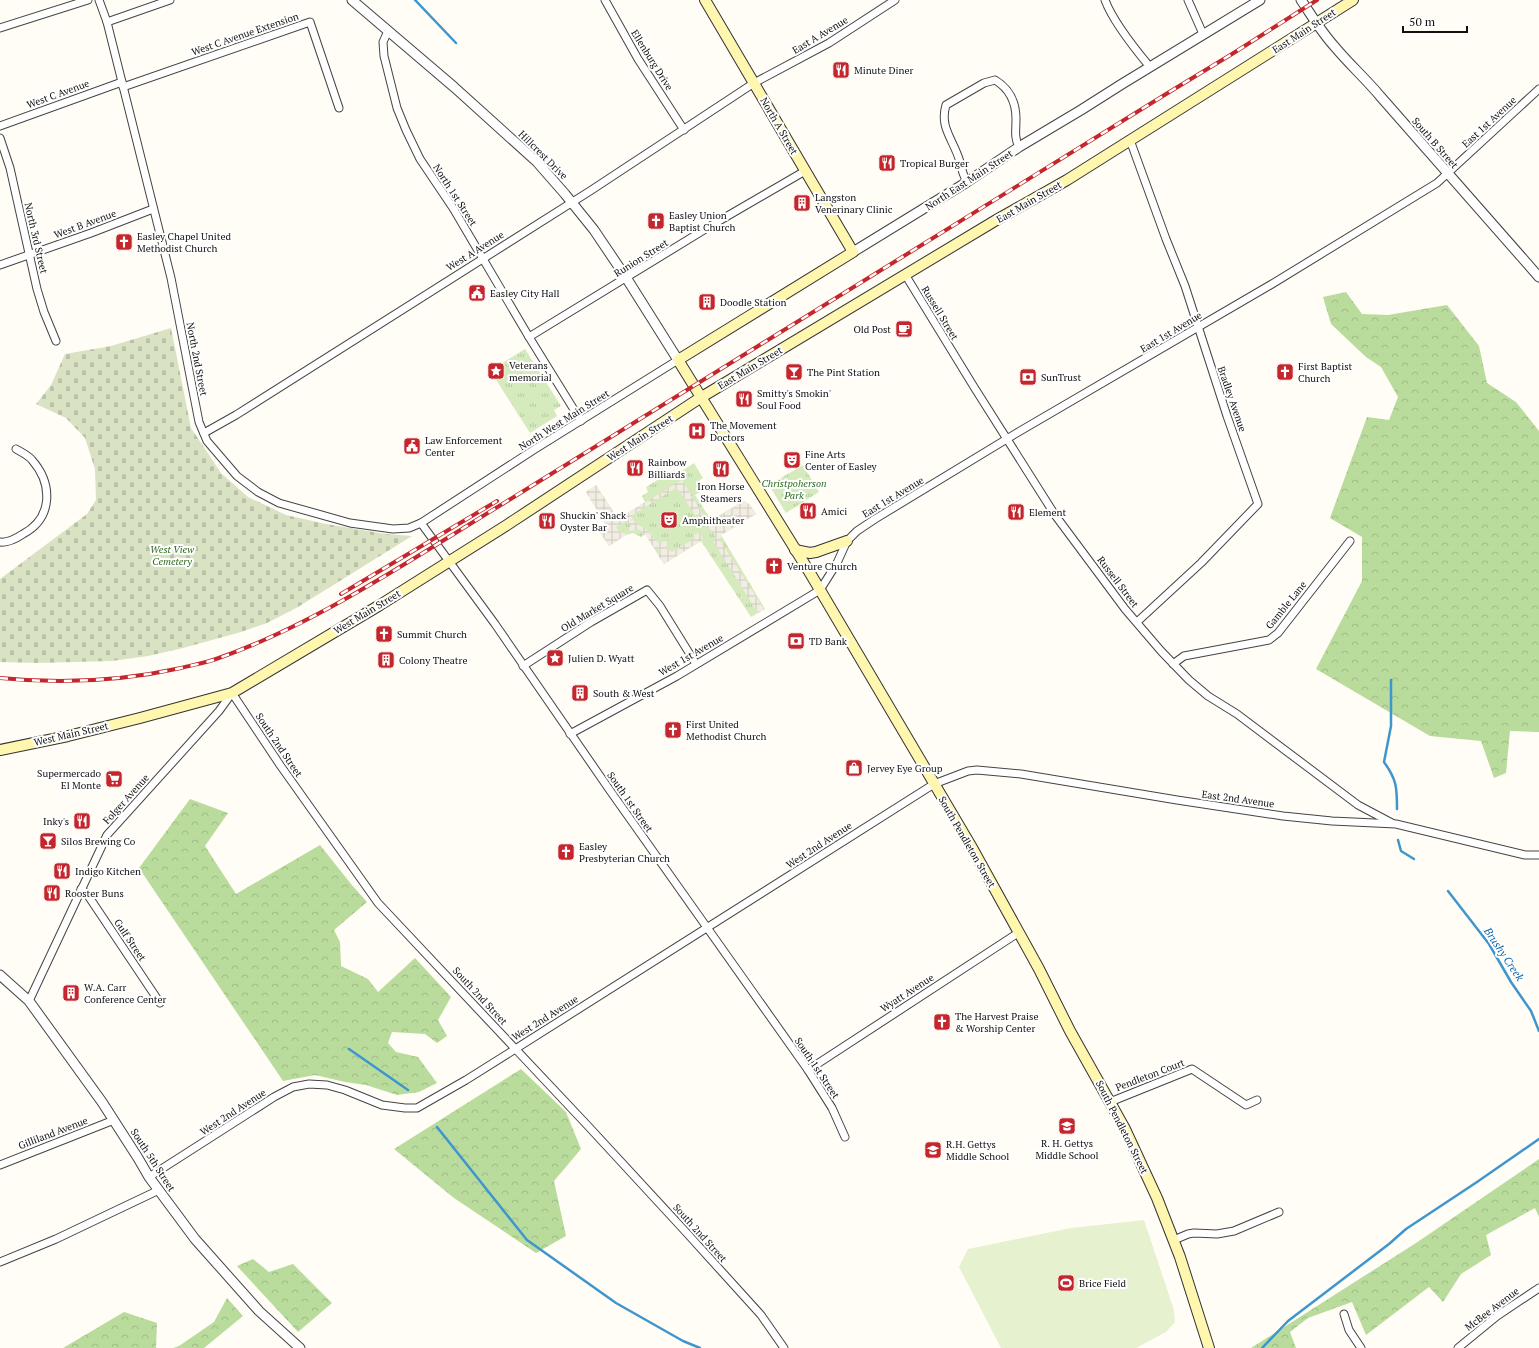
<svg xmlns="http://www.w3.org/2000/svg" width="1539" height="1348" font-family="'PT Serif',serif">
	<defs>
		<pattern id="grass-tufts" width="24" height="20" patternUnits="userSpaceOnUse"><rect width="24" height="20" fill="#d5ebbd"/><path d="M3 7l-1-3M5 7V3M7 7l1-3M15 17l-1-3M17 17v-4M19 17l1-3" fill="none" stroke="#b6c8a1"/></pattern>
		<pattern id="forest-crowns" width="20" height="18" patternUnits="userSpaceOnUse"><rect width="20" height="18" fill="#b9dc9c"/><path d="M2 6a3 3 0 1 1 6 0M12 15a3 3 0 1 1 6 0" fill="none" stroke="#9ebc85"/></pattern>
		<pattern id="cemetery-stones" width="16" height="16" patternUnits="userSpaceOnUse"><rect width="16" height="16" fill="#d9e3c4"/><path d="M2 7V4a2 2 0 0 1 4 0v3zM10 15v-3a2 2 0 0 1 4 0v3z" fill="#b9c2a7"/></pattern>
		<pattern id="plaza-grid" width="8" height="8" patternUnits="userSpaceOnUse"><rect width="8" height="8" fill="#f1ede2"/><path d="M0 4h8M4 0v8" fill="none" stroke="#cecac1"/></pattern>
	</defs>
	<rect width="100%" height="100%" fill="#fffdf5"/>
	<!-- grass -->
	<g fill="url(#grass-tufts)">
		<path d="M525 349 561 406 554 410 557 416 530 433 493 375 499 372 496 367Z"/>
		<path d="M694 463 703 478 697 482 702 491 695 495 711 520 744 501 750 505 756 514 721 535 765 609 751 617 701 541 664 564 645 534 641 537 633 533 626 535 609 546 599 531 607 526 586 492 596 485 618 519 645 502 642 496 648 492 646 487 674 470 677 474Z"/>
		<path d="M803 465 819 492 786 513 769 485Z"/>
	</g>
	<!-- forest -->
	<g fill="url(#forest-crowns)">
		<path d="M1346 292 1362 314 1388 315 1447 305 1479 346 1487 383 1516 402 1539 431V732L1510 731 1506 773 1494 778 1481 741 1430 736 1316 669 1362 581V537L1330 518 1367 417 1389 420 1398 397 1381 367 1366 357 1331 324 1323 297Z"/>
		<path d="M190 799 228 813 205 846 236 894 320 845 351 884 367 902 334 930 340 942 341 966 368 979 378 992 415 958 451 997 438 1020 447 1036 437 1043 425 1034 392 1032 388 1043 396 1052 418 1057 437 1083 419 1092 397 1095 366 1085 345 1082 315 1075 283 1081 139 868Z"/>
		<path d="M521 1069 566 1112 581 1149 554 1181 566 1236 536 1253 454 1198 394 1149Z"/>
		<path d="M1539 1159V1217L1535 1208 1486 1235 1491 1255 1461 1274 1443 1302 1429 1287 1366 1335 1352 1302 1308 1318 1290 1332 1296 1348H1251L1416 1243Z"/>
		<path d="M253 1259 269 1272 293 1264 332 1303 298 1332 237 1266Z"/>
		<path d="M227 1298 243 1316 204 1348H173L179 1346 214 1322Z"/>
		<path d="M124 1312 157 1323 156 1348H63Z"/>
	</g>
	<!-- cemetery -->
	<path fill="url(#cemetery-stones)" d="M171 328 191 428 221 473 248 497 286 515 326 524 386 534 412 536 298 607 267 623 241 632 183 648 148 656 112 661 38 663 0 662V579L87 514 96 500 95 469 85 438 66 418 36 404 51 385 65 354 111 346Z"/>
	<!-- pitch -->
	<path fill="#e6f2cf" d="M1144 1220 1174 1310 1175 1322 1166 1332 1136 1348H1001L959 1267 968 1249 1071 1228Z"/>
	<!-- plaza -->
	<path fill="url(#plaza-grid)" d="M682 480 708 523 744 501 750 505 756 514 721 535 722 537 719 539 764 609 758 613 713 541 717 539 712 531 705 525 698 514 695 515 679 490 674 489 634 514 632 518 634 522 647 530 657 542 661 543 665 540H668V544L665 547 672 552 695 538 694 535 700 532 703 539 664 564 657 554 661 551 660 549 657 548 655 550 645 534 640 530 636 529 630 532 628 529 631 526 626 521 616 527 620 533 623 531 626 535 609 546 599 531 607 526 586 492 596 485 618 519Z"/>
	<g fill="none" stroke-linecap="round" stroke-linejoin="round">
		<!-- stream -->
		<g stroke="#3f96cf" stroke-width="2.5">
			<path d="M415 0 456 43"/>
			<path d="M1391 680V726L1384 762C1397 780 1397 788 1397 809"/>
			<path d="M1398 840 1401 851 1414 859"/>
			<path d="M1448 891 1489 944 1511 982 1531 1011 1539 1031"/>
			<path d="M349 1049 408 1090"/>
			<path d="M437 1127 527 1240 616 1303 683 1341 700 1348"/>
			<path d="M1262 1348 1288 1321 1389 1244 1406 1229 1477 1182 1539 1139"/>
		</g>
		<defs>
			<g id="minor">
				<path d="M99 0 107 22 171 278 199 422 207 441 237 476 258 492 279 503 350 523 393 529 409 528 421 523 535 449 678 360"/>
				<path d="M605 0 638 59 684 130"/>
				<path d="M1105 0C1113 22 1135 49 1150 67"/>
				<path d="M1188 0 1203 34"/>
				<path d="M107 22 170 0"/>
				<path d="M0 28 88 0"/>
				<path d="M388 31 383 42 384 56 397 108 406 130 420 159 453 208 529 337 581 421"/>
				<path d="M123 87 310 22 339 108"/>
				<path d="M0 126 122 82"/>
				<path d="M0 138 10 168 37 289 44 312 56 341"/>
				<path d="M1130 140 1166 239 1185 286 1227 416 1258 504 1201 563 1137 622"/>
				<path d="M967 182C962 173 962 171 960 162 954 140 939 128 946 105L984 83 995 80C1010 89 1016 102 1016 119 1016 131 1014 137 1019 147"/>
				<path d="M0 265 91 233 153 209"/>
				<path d="M906 276 974 387 1055 515 1125 609 1161 651 1189 680 1208 696 1237 714 1358 805 1392 823"/>
				<path d="M529 337 712 225 805 171"/>
				<path d="M204 433 236 415 590 191 754 83 829 43 895 0"/>
				<path d="M421 523 495 624 611 792 808 1070 832 1108 845 1137"/>
				<path d="M0 542C8 543 17 538 23 534 53 518 53 484 32 460 28 455 21 452 16 449"/>
				<path d="M1173 664 1184 656 1269 640 1278 633 1350 541"/>
				<path d="M523 666 591 622 647 590 660 606 696 664"/>
				<path d="M570 734 677 676 820 590 837 563 847 541 857 531 875 519 1015 434 1272 284 1437 183 1539 89"/>
				<path d="M81 889 87 894 160 1003"/>
				<path d="M29 1001 107 835 219 711 232 693 280 765 378 903 588 1126 685 1231 761 1315 784 1348"/>
				<path d="M808 1070 1018 933"/>
				<path d="M1110 1102 1192 1069 1246 1105 1257 1100"/>
				<path d="M0 1165 114 1120"/>
				<path d="M149 1177 274 1097 293 1087 309 1084 327 1085 345 1090 382 1105 405 1108H417L466 1080 509 1053 934 784 968 771 977 770 1021 774 1177 800 1283 816 1332 821 1396 824 1525 855H1539"/>
				<path d="M1174 1240 1188 1234 1194 1233 1217 1234 1234 1231 1279 1212"/>
				<path d="M0 1262 56 1239 159 1190"/>
				<path d="M1344 1314 1349 1330 1361 1348"/>
				<path d="M1458 1348 1497 1316 1539 1288"/>
			</g>
			<g id="tertiary">
				<path d="M352 0 454 87 537 162 565 194 594 230 627 279 678 360"/>
				<path d="M1301 0C1312 16 1322 33 1335 47 1349 64 1366 79 1380 96 1433 157 1486 217 1539 277"/>
				<path d="M853 252 967 182 1019 147 1081 110 1122 84 1260 0"/>
				<path d="M0 975 29 1001 102 1102 138 1158 149 1177 195 1239 259 1311 300 1348"/>
			</g>
			<g id="secondary">
				<path d="M705 0 853 252 678 360 810 573 971 846 1039 969 1070 1031 1125 1129 1157 1198 1180 1257 1209 1348"/>
				<path d="M795 550 810 553 816 552 847 541"/>
				<path d="M0 750 68 736 140 718 232 693 380 605 507 525 700 398 998 219 1067 180 1353 0"/>
			</g>
		</defs>
		<!-- minor casing -->
		<use href="#minor" stroke="#444" stroke-width="9"/>
		<!-- tertiary casing -->
		<use href="#tertiary" stroke="#444" stroke-width="11"/>
		<!-- secondary casing -->
		<use href="#secondary" stroke="#333" stroke-width="12"/>
		<!-- minor -->
		<use href="#minor" stroke="#fff" stroke-width="7"/>
		<!-- tertiary -->
		<use href="#tertiary" stroke="#fff" stroke-width="9"/>
		<!-- secondary -->
		<use href="#secondary" stroke="#fff6b0" stroke-width="10"/>
		<defs>
			<g id="rail">
				<path d="M341 594 497 501"/>
				<path d="M0 678C60 684 122 681 181 668 192 665 205 663 216 659 294 632 366 588 436 545L1171 91 1232 54 1317 0"/>
			</g>
		</defs>
		<!-- rail casing -->
		<use href="#rail" stroke="#c4262e" stroke-width="4"/>
		<!-- rail -->
		<use href="#rail" stroke="#fff" stroke-width="2.5" stroke-dasharray="8" stroke-linecap="butt"/>
	</g>
	<!-- icons -->
	<defs>
		<symbol id="restaurant-square" viewBox="-11 -11 22 22"><rect x="-9" y="-9" width="18" height="18" rx="4" fill="#c4262e" stroke="#fff"/><path d="M-5-6h1v4h1v-4h1v4h1v-4h1v5L-1.5 .5V6h-2V.5L-5-1ZM5-6V6H3V1.5H1.5Q1.5-4 5-6Z" fill="#fff"/></symbol>
		<symbol id="building-square" viewBox="-11 -11 22 22"><rect x="-9" y="-9" width="18" height="18" rx="4" fill="#c4262e" stroke="#fff"/><path d="M-4-6H4V6H1V3H-1V6H-4ZM-2.5-4.3h1.7v1.8h-1.7ZM.8-4.3h1.7v1.8H.8ZM-2.5-1h1.7V.8h-1.7ZM.8-1h1.7V.8H.8Z" fill="#fff"/></symbol>
		<symbol id="church-square" viewBox="-11 -11 22 22"><rect x="-9" y="-9" width="18" height="18" rx="4" fill="#c4262e" stroke="#fff"/><path d="M-1.2-6h2.4v3.5h3.3v2.4h-3.3V6h-2.4V-.1h-3.3v-2.4h3.3Z" fill="#fff"/></symbol>
		<symbol id="civic-square" viewBox="-11 -11 22 22"><rect x="-9" y="-9" width="18" height="18" rx="4" fill="#c4262e" stroke="#fff"/><path d="M-.6-6.5H3V-4.5H.6V-3L4-1V1h2V6H-6V1h2V-1L-.6-3ZM-1.2 2.5V6h2.4V2.5Z" fill="#fff"/></symbol>
		<symbol id="cafe-square" viewBox="-11 -11 22 22"><rect x="-9" y="-9" width="18" height="18" rx="4" fill="#c4262e" stroke="#fff"/><path d="M-5.5-4.5H6V0H3Q3 3.5 0 3.5H-2.5Q-5.5 3.5-5.5 0ZM3-3.2v2h1.7v-2ZM-6 4.5H4V6H-6Z" fill="#fff"/></symbol>
		<symbol id="sight-square" viewBox="-11 -11 22 22"><rect x="-9" y="-9" width="18" height="18" rx="4" fill="#c4262e" stroke="#fff"/><path d="M0-6L1.8-2.2L6-1.7L2.9 1.2L3.7 5.4L0 3.3L-3.7 5.4L-2.9 1.2L-6-1.7L-1.8-2.2Z" fill="#fff"/></symbol>
		<symbol id="bar-square" viewBox="-11 -11 22 22"><rect x="-9" y="-9" width="18" height="18" rx="4" fill="#c4262e" stroke="#fff"/><path d="M-6-5H6L.8 .8V4.5H3.5V6h-7V4.5H-.8V.8Z" fill="#fff"/></symbol>
		<symbol id="bank-square" viewBox="-11 -11 22 22"><rect x="-9" y="-9" width="18" height="18" rx="4" fill="#c4262e" stroke="#fff"/><path d="M-6-4H6V4H-6ZM0-2.3a2.3 2.3 0 1 0 0 4.6a2.3 2.3 0 1 0 0-4.6Z" fill="#fff"/></symbol>
		<symbol id="hospital-square" viewBox="-11 -11 22 22"><rect x="-9" y="-9" width="18" height="18" rx="4" fill="#c4262e" stroke="#fff"/><path d="M-5-5h3v3.5h4V-5h3V5h-3V1.5h-4V5h-3Z" fill="#fff"/></symbol>
		<symbol id="theatre-square" viewBox="-11 -11 22 22"><rect x="-9" y="-9" width="18" height="18" rx="4" fill="#c4262e" stroke="#fff"/><path d="M-5-5.5Q0-4 5-5.5V0Q5 5 0 6Q-5 5-5 0ZM-3.3-2.5H-1v1.5H-3.3ZM1-2.5H3.3v1.5H1ZM-2.8 1Q0 5.5 2.8 1Z" fill="#fff"/></symbol>
		<symbol id="shop-square" viewBox="-11 -11 22 22"><rect x="-9" y="-9" width="18" height="18" rx="4" fill="#c4262e" stroke="#fff"/><path d="M-5-2.5h2.3a2.7 3.5 0 0 1 5.4 0H5L5.5 6h-11ZM-1.5-2.5h3a1.5 2.3 0 0 0-3 0Z" fill="#fff"/></symbol>
		<symbol id="supermarket-square" viewBox="-11 -11 22 22"><rect x="-9" y="-9" width="18" height="18" rx="4" fill="#c4262e" stroke="#fff"/><path d="M-6-5.5h2.5l.6 2H6L4.5 2H-2.5L-4.4-4H-6ZM-1.5 3.2a1.3 1.3 0 1 0 .1 0ZM3 3.2a1.3 1.3 0 1 0 .1 0Z" fill="#fff"/></symbol>
		<symbol id="school-square" viewBox="-11 -11 22 22"><rect x="-9" y="-9" width="18" height="18" rx="4" fill="#c4262e" stroke="#fff"/><path d="M0-5L7-2L0 1L-7-2ZM-4 1L0 2.5L4 1V4Q0 6-4 4Z" fill="#fff"/></symbol>
		<symbol id="stadium-square" viewBox="-11 -11 22 22"><rect x="-9" y="-9" width="18" height="18" rx="4" fill="#c4262e" stroke="#fff"/><path d="M0-5a6.5 5 0 1 0 0 10a6.5 5 0 1 0 0-10ZM-3.5-1.8h7v3.6h-7Z" fill="#fff"/></symbol>
	</defs>
	<g fill-rule="evenodd">
		<use href="#restaurant-square" x="831" y="60" width="20" height="20"/>
		<use href="#restaurant-square" x="877" y="153" width="20" height="20"/>
		<use href="#building-square" x="792" y="193" width="20" height="20"/>
		<use href="#church-square" x="646" y="211" width="20" height="20"/>
		<use href="#church-square" x="114" y="232" width="20" height="20"/>
		<use href="#civic-square" x="467" y="283" width="20" height="20"/>
		<use href="#building-square" x="697" y="292" width="20" height="20"/>
		<use href="#cafe-square" x="894" y="319" width="20" height="20"/>
		<use href="#sight-square" x="486" y="361" width="20" height="20"/>
		<use href="#bar-square" x="784" y="362" width="20" height="20"/>
		<use href="#church-square" x="1275" y="362" width="20" height="20"/>
		<use href="#bank-square" x="1018" y="367" width="20" height="20"/>
		<use href="#restaurant-square" x="734" y="389" width="20" height="20"/>
		<use href="#hospital-square" x="687" y="421" width="20" height="20"/>
		<use href="#civic-square" x="402" y="436" width="20" height="20"/>
		<use href="#theatre-square" x="782" y="450" width="20" height="20"/>
		<use href="#restaurant-square" x="625" y="458" width="20" height="20"/>
		<use href="#restaurant-square" x="711" y="459" width="20" height="20"/>
		<use href="#restaurant-square" x="798" y="501" width="20" height="20"/>
		<use href="#restaurant-square" x="1006" y="502" width="20" height="20"/>
		<use href="#theatre-square" x="659" y="510" width="20" height="20"/>
		<use href="#restaurant-square" x="537" y="511" width="20" height="20"/>
		<use href="#church-square" x="764" y="556" width="20" height="20"/>
		<use href="#church-square" x="374" y="624" width="20" height="20"/>
		<use href="#bank-square" x="786" y="631" width="20" height="20"/>
		<use href="#sight-square" x="545" y="648" width="20" height="20"/>
		<use href="#building-square" x="376" y="650" width="20" height="20"/>
		<use href="#building-square" x="570" y="683" width="20" height="20"/>
		<use href="#church-square" x="663" y="720" width="20" height="20"/>
		<use href="#shop-square" x="844" y="758" width="20" height="20"/>
		<use href="#supermarket-square" x="104" y="769" width="20" height="20"/>
		<use href="#restaurant-square" x="72" y="811" width="20" height="20"/>
		<use href="#bar-square" x="38" y="831" width="20" height="20"/>
		<use href="#church-square" x="556" y="842" width="20" height="20"/>
		<use href="#restaurant-square" x="52" y="861" width="20" height="20"/>
		<use href="#restaurant-square" x="42" y="883" width="20" height="20"/>
		<use href="#building-square" x="61" y="983" width="20" height="20"/>
		<use href="#church-square" x="932" y="1012" width="20" height="20"/>
		<use href="#school-square" x="1057" y="1116" width="20" height="20"/>
		<use href="#school-square" x="923" y="1140" width="20" height="20"/>
		<use href="#stadium-square" x="1056" y="1273" width="20" height="20"/>
	</g>
	<g text-anchor="middle" dominant-baseline="central" stroke-width="4" stroke-linejoin="round" paint-order="stroke">
		<!-- street labels -->
		<g font-size="10" fill="#111" stroke="#fff">
			<text transform="translate(1304 31) rotate(-33)">East Main Street</text>
			<text transform="translate(245 34) rotate(-19)">West C Avenue Extension</text>
			<text transform="translate(820 35) rotate(-31)">East A Avenue</text>
			<text transform="translate(652 60) rotate(58)">Ellenburg Drive</text>
			<text transform="translate(58 94) rotate(-20)">West C Avenue</text>
			<text transform="translate(1489 122) rotate(-43)">East 1st Avenue</text>
			<text transform="translate(779 126) rotate(60)">North A Street</text>
			<text transform="translate(1435 143) rotate(49)">South B Street</text>
			<text transform="translate(543 155) rotate(45)">Hillcrest Drive</text>
			<text transform="translate(969 180) rotate(-33)">North East Main Street</text>
			<text transform="translate(455 195) rotate(57)">North 1st Street</text>
			<text transform="translate(1029 202) rotate(-30)">East Main Street</text>
			<text transform="translate(85 224) rotate(-20)">West B Avenue</text>
			<text transform="translate(36 238) rotate(77)">North 3rd Street</text>
			<text transform="translate(475 251) rotate(-32)">West A Avenue</text>
			<text transform="translate(641 258) rotate(-32)">Runion Street</text>
			<text transform="translate(940 313) rotate(59)">Russell Street</text>
			<text transform="translate(1171 332) rotate(-31)">East 1st Avenue</text>
			<text transform="translate(197 359) rotate(79)">North 2nd Street</text>
			<text transform="translate(750 368) rotate(-31)">East Main Street</text>
			<text transform="translate(1232 399) rotate(71)">Bradley Avenue</text>
			<text transform="translate(564 420) rotate(-32)">North West Main Street</text>
			<text transform="translate(640 438) rotate(-33)">West Main Street</text>
			<text transform="translate(893 497) rotate(-31)">East 1st Avenue</text>
			<text transform="translate(1118 582) rotate(53)">Russell Street</text>
			<text transform="translate(1286 605) rotate(-51)">Gamble Lane</text>
			<text transform="translate(597 608) rotate(-31)">Old Market Square</text>
			<text transform="translate(367 612) rotate(-31)">West Main Street</text>
			<text transform="translate(691 655) rotate(-30)">West 1st Avenue</text>
			<text transform="translate(71 734) rotate(-13)">West Main Street</text>
			<text transform="translate(279 745) rotate(56)">South 2nd Street</text>
			<text transform="translate(126 799) rotate(-48)">Folger Avenue</text>
			<text transform="translate(1238 799) rotate(8)">East 2nd Avenue</text>
			<text transform="translate(630 802) rotate(55)">South 1st Street</text>
			<text transform="translate(967 842) rotate(60)">South Pendleton Street</text>
			<text transform="translate(819 845) rotate(-33)">West 2nd Avenue</text>
			<text transform="translate(130 940) rotate(56)">Gulf Street</text>
			<text transform="translate(907 993) rotate(-33)">Wyatt Avenue</text>
			<text transform="translate(480 996) rotate(47)">South 2nd Street</text>
			<text transform="translate(545 1018) rotate(-32)">West 2nd Avenue</text>
			<text transform="translate(817 1068) rotate(56)">South 1st Street</text>
			<text transform="translate(1150 1075) rotate(-21)">Pendleton Court</text>
			<text transform="translate(233 1112) rotate(-33)">West 2nd Avenue</text>
			<text transform="translate(1122 1127) rotate(63)">South Pendleton Street</text>
			<text transform="translate(53 1133) rotate(-21)">Gilliland Avenue</text>
			<text transform="translate(153 1160) rotate(57)">South 5th Street</text>
			<text transform="translate(700 1233) rotate(48)">South 2nd Street</text>
			<text transform="translate(1492 1309) rotate(-37)">McBee Avenue</text>
		</g>
		<!-- poi labels -->
		<g font-size="10" fill="#111" stroke="#fff" text-anchor="start">
			<text x="854" y="70">Minute Diner</text>
			<text x="900" y="163">Tropical Burger</text>
			<text x="815" y="197">Langston<tspan x="815" dy="12">Venerinary Clinic</tspan></text>
			<text x="669" y="215">Easley Union<tspan x="669" dy="12">Baptist Church</tspan></text>
			<text x="137" y="236">Easley Chapel United<tspan x="137" dy="12">Methodist Church</tspan></text>
			<text x="490" y="293">Easley City Hall</text>
			<text x="720" y="302">Doodle Station</text>
			<text x="891" y="329" text-anchor="end">Old Post</text>
			<text x="509" y="365">Veterans<tspan x="509" dy="12">memorial</tspan></text>
			<text x="1298" y="366">First Baptist<tspan x="1298" dy="12">Church</tspan></text>
			<text x="807" y="372">The Pint Station</text>
			<text x="1041" y="377">SunTrust</text>
			<text x="757" y="393">Smitty's Smokin'<tspan x="757" dy="12">Soul Food</tspan></text>
			<text x="710" y="425">The Movement<tspan x="710" dy="12">Doctors</tspan></text>
			<text x="425" y="440">Law Enforcement<tspan x="425" dy="12">Center</tspan></text>
			<text x="805" y="454">Fine Arts<tspan x="805" dy="12">Center of Easley</tspan></text>
			<text x="648" y="462">Rainbow<tspan x="648" dy="12">Billiards</tspan></text>
			<text x="721" y="486" text-anchor="middle">Iron Horse<tspan x="721" dy="12">Steamers</tspan></text>
			<text x="821" y="511">Amici</text>
			<text x="1029" y="512">Element</text>
			<text x="560" y="515">Shuckin' Shack<tspan x="560" dy="12">Oyster Bar</tspan></text>
			<text x="682" y="520">Amphitheater</text>
			<text x="787" y="566">Venture Church</text>
			<text x="397" y="634">Summit Church</text>
			<text x="809" y="641">TD Bank</text>
			<text x="568" y="658">Julien D. Wyatt</text>
			<text x="399" y="660">Colony Theatre</text>
			<text x="593" y="693">South &amp; West</text>
			<text x="686" y="724">First United<tspan x="686" dy="12">Methodist Church</tspan></text>
			<text x="867" y="768">Jervey Eye Group</text>
			<text x="101" y="773" text-anchor="end">Supermercado<tspan x="101" dy="12">El Monte</tspan></text>
			<text x="69" y="821" text-anchor="end">Inky's</text>
			<text x="61" y="841">Silos Brewing Co</text>
			<text x="579" y="846">Easley<tspan x="579" dy="12">Presbyterian Church</tspan></text>
			<text x="75" y="871">Indigo Kitchen</text>
			<text x="65" y="893">Rooster Buns</text>
			<text x="84" y="987">W.A. Carr<tspan x="84" dy="12">Conference Center</tspan></text>
			<text x="955" y="1016">The Harvest Praise<tspan x="955" dy="12">&amp; Worship Center</tspan></text>
			<text x="1067" y="1143" text-anchor="middle">R. H. Gettys<tspan x="1067" dy="12">Middle School</tspan></text>
			<text x="946" y="1144">R.H. Gettys<tspan x="946" dy="12">Middle School</tspan></text>
			<text x="1079" y="1283">Brice Field</text>
		</g>
		<!-- park labels -->
		<g font-size="10" font-style="italic" fill="#2f6b1f" stroke="#fff">
			<text x="794" y="483">Christpoherson<tspan x="794" dy="12">Park</tspan></text>
			<text x="172" y="549">West View<tspan x="172" dy="12">Cemetery</tspan></text>
		</g>
		<!-- water labels -->
		<g font-size="11" font-style="italic" fill="#1768a6" stroke="#fff">
			<text transform="translate(1504 954) rotate(56)">Brushy Creek</text>
		</g>
	</g>
	<!-- scale -->
	<path d="M1403 26v6h64v-6" fill="none" stroke="#111111" stroke-width="2"/>
	<text x="1409" y="26" font-size="12" fill="#111111" stroke="#ffffff" stroke-width="3" paint-order="stroke">50 m</text>
</svg>
